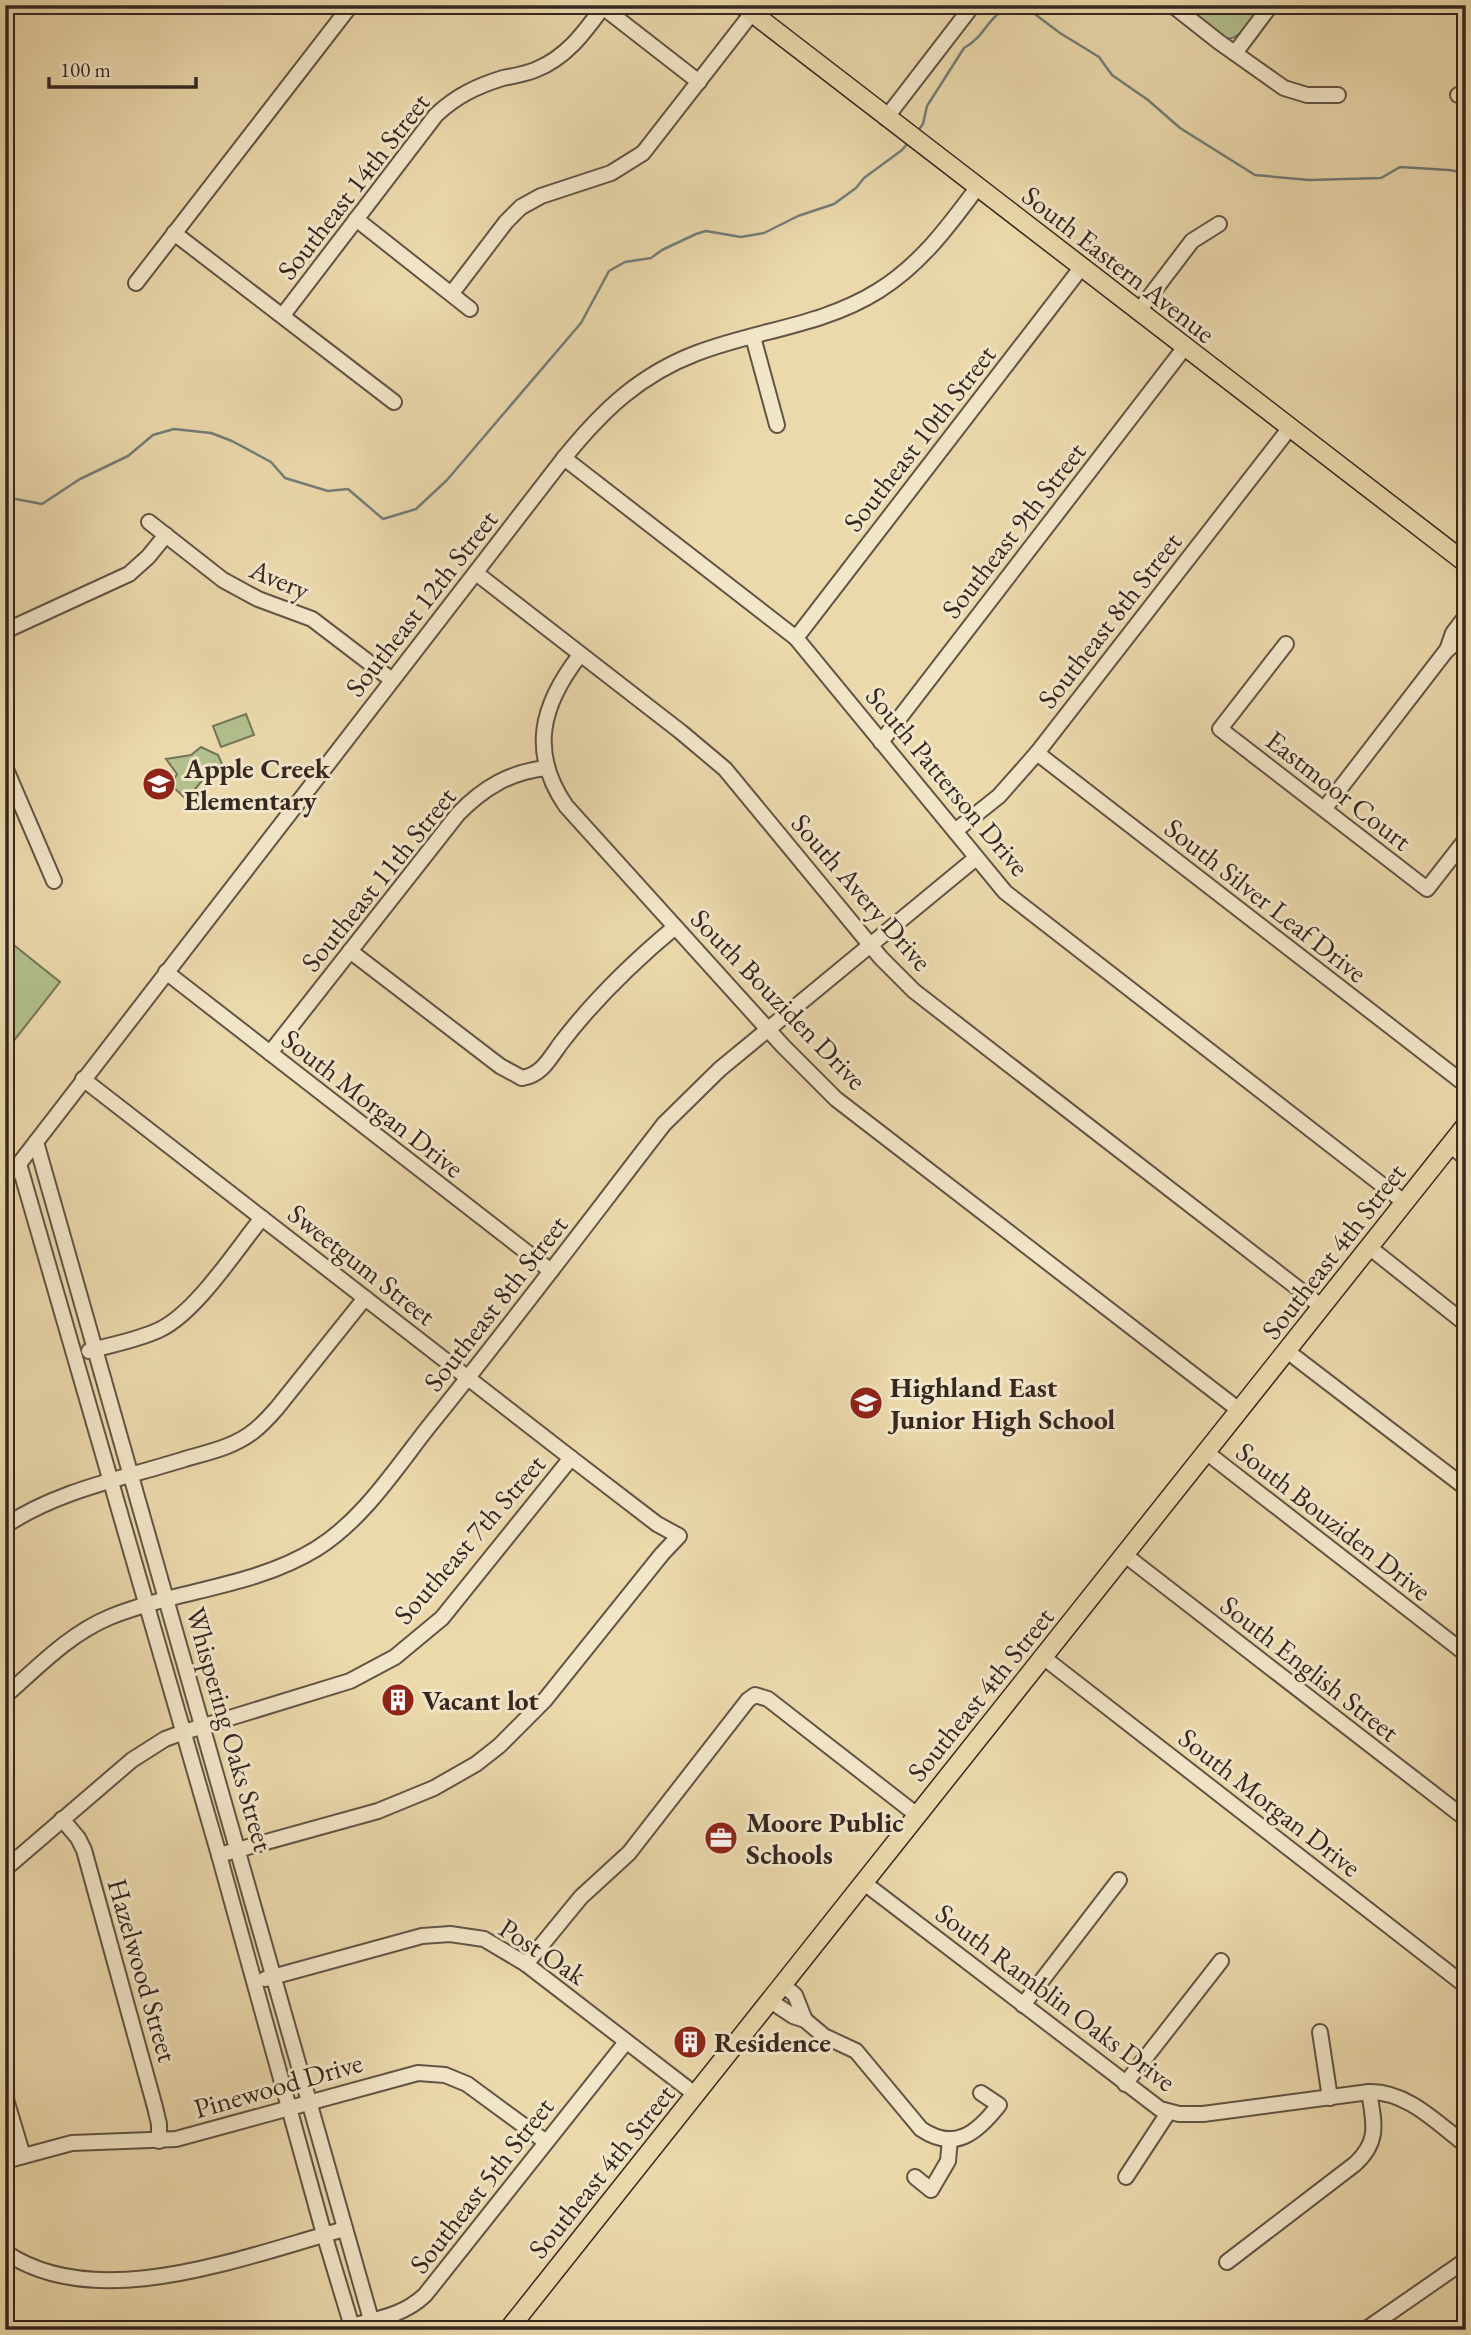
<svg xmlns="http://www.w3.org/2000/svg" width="1471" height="2335" font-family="'EB Garamond',serif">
	<rect width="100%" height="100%" fill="#ebd9ac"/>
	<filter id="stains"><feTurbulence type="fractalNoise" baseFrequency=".00286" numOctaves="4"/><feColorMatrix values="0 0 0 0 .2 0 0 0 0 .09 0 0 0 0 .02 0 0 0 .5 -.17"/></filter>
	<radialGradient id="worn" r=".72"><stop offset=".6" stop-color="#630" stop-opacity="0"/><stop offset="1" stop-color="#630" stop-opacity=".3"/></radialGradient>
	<!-- green -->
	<g fill="#b2c08e" stroke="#747458" stroke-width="2">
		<path d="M1196 5H1252L1258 10C1249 22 1241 40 1225 39L1192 11Z"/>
		<path d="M246 714 254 735 221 747 213 726Z"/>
		<path d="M201 747 218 755 222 764 211 777H205L192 793 184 797 171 785 177 774 166 759 191 755Z"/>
		<path d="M5 938 60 982 5 1052Z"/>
	</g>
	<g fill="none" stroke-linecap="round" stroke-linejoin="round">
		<!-- stream -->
		<g stroke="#737d79" stroke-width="2.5">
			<path d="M917 132 923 124 927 106 964 48C988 35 986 14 1015 6L1032 12 1060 33 1099 57 1112 75 1148 100 1180 128 1255 175 1309 180 1381 178 1400 167 1449 170 1460 172 1466 178"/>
			<path d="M5 497 42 504 80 479 128 456 153 435 174 429 211 433 232 441 271 462 285 478 328 491 348 489 383 519 416 509 447 480 581 323 609 271 625 262 651 258 662 250 696 234 706 231 741 237 764 233 798 216 834 204 856 188 864 178 902 150 908 143"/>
		</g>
		<defs>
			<g id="minor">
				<path d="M600 5 699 82"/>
				<path d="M1172 5 1219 42 1284 88 1307 95H1338"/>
				<path d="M1235 53 1271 5"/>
				<path d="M1458 95H1466"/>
				<path d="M886 118 973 5"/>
				<path d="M356 219 470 309"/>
				<path d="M174 233 394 402"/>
				<path d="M136 283 351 5"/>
				<path d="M452 293 506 222 521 207 541 196 611 173 643 153 752 13"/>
				<path d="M1138 312 1192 241 1219 224"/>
				<path d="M283 315 436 115C456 96 477 86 503 78 514 76 525 74 535 70 566 58 584 33 603 7"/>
				<path d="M753 337 777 425"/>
				<path d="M564 458 796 638 1005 892 1404 1202"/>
				<path d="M149 522 223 580 258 599 312 619 392 680"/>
				<path d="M476 573 681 732 725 769 881 958 914 991 1322 1307"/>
				<path d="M5 631 129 574 148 557 166 535"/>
				<path d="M796 638 1081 268"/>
				<path d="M1286 644 1220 729 1427 889 1466 839"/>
				<path d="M1447 650 1453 633 1466 616"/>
				<path d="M580 655C541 705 529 752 566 806L783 1046 836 1099 1239 1410"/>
				<path d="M881 742 1185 347"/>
				<path d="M1037 753 1466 1085"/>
				<path d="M5 767 54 881"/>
				<path d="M1325 808 1446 651 1466 634"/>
				<path d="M955 831 999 796 1037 753 1289 429"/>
				<path d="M350 951 500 1066 522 1078C542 1075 550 1058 561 1043 594 1000 633 962 675 927"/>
				<path d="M166 972 551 1271"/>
				<path d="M270 1053 458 814C483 788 510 772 546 768"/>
				<path d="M83 1079 571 1458 657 1524 679 1536 662 1554 544 1701 499 1746 476 1764 434 1788 378 1811 219 1855"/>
				<path d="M36 1142 374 2330"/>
				<path d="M1450 1145 1466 1158"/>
				<path d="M19 1164 219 1855 324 2234 353 2330"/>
				<path d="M5 1179 19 1164 564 458C602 411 639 375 697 353 757 330 822 326 878 291 920 265 948 227 977 188"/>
				<path d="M1369 1247 1466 1324"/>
				<path d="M89 1351C113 1344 139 1340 161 1329 197 1311 236 1250 262 1218"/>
				<path d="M1287 1351 1466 1488"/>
				<path d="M1206 1452 1466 1654"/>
				<path d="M5 1526C58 1490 125 1478 185 1459 209 1452 234 1447 254 1431 263 1424 270 1416 277 1408L365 1298"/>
				<path d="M1125 1555 1466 1819"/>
				<path d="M1043 1657 1466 1986"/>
				<path d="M5 1696C38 1667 69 1634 110 1617 177 1590 254 1587 316 1549 363 1520 396 1468 430 1425 510 1326 586 1225 664 1124L720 1069 976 858"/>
				<path d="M62 1819 78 1838 84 1850 155 2107 159 2124V2141"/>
				<path d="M5 1869 132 1760 165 1739 184 1732 350 1681 395 1657 442 1618 571 1458"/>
				<path d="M863 1882 1160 2109 1179 2114H1203L1369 2092C1407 2091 1437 2123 1466 2145"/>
				<path d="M526 1964 581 1897 629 1853 748 1700 755 1695 768 1699 917 1815"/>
				<path d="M265 1979 422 1936 450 1934 484 1939 526 1964 696 2095"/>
				<path d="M782 1984 795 1995 805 2020"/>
				<path d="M769 2000 793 2016 805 2020 824 2036 856 2051 921 2129C955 2152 977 2133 999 2105L981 2093"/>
				<path d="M1023 2005 1119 1880"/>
				<path d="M1320 2032 1330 2098"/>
				<path d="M1125 2084 1221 1961"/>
				<path d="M5 2096 23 2156"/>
				<path d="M5 2161 72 2143 176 2139 418 2073 445 2075 467 2084 546 2142"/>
				<path d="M915 2177 931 2190 948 2161 950 2139"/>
				<path d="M1126 2177 1168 2113"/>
				<path d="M5 2252C98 2316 247 2255 345 2229"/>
				<path d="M1227 2262 1355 2164C1380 2141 1374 2123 1369 2092"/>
				<path d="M351 2326C378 2319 404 2315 425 2295L626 2042"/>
				<path d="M1365 2330 1466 2260"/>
			</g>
			<g id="major">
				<path d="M742 5 1466 563"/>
				<path d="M508 2330 1466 1125"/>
			</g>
		</defs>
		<!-- minor casing -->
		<use href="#minor" stroke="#625444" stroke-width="18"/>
		<!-- major casing -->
		<use href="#major" stroke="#352721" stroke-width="21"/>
		<!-- minor -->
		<use href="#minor" stroke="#f2e6c9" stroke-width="14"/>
		<!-- major -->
		<use href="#major" stroke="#ebd9ac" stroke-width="18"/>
	</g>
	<!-- icons -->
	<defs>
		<symbol id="school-disc" viewBox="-11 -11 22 22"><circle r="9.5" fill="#8f2418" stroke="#f2e6c9"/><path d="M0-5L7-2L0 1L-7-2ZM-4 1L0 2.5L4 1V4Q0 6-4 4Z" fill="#fff"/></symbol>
		<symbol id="building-disc" viewBox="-11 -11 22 22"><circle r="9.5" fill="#8f2418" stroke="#f2e6c9"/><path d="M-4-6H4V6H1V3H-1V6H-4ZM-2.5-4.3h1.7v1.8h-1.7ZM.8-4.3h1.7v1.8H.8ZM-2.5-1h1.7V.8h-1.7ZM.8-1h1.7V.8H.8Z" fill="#fff"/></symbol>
		<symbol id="office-disc" viewBox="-11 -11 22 22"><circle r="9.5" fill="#8f2418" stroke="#f2e6c9"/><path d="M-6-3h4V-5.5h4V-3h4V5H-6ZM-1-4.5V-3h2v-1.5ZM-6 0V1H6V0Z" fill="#fff"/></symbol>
	</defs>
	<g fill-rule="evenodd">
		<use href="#school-disc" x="140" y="765" width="38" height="38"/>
		<use href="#school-disc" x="847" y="1384" width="38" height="38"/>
		<use href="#building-disc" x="379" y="1681" width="38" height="38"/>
		<use href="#office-disc" x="702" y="1819" width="38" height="38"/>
		<use href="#building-disc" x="671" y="2023" width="38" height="38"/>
	</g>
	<g text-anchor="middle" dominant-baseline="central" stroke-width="6" stroke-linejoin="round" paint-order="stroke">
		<!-- street labels -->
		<g font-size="28" fill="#352721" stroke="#f2e6c9">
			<text transform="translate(353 186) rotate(-52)">Southeast 14th Street</text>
			<text transform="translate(1119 264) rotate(38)">South Eastern Avenue</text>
			<text transform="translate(919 438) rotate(-52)">Southeast 10th Street</text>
			<text transform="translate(1013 530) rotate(-52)">Southeast 9th Street</text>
			<text transform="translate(280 579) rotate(23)">Avery</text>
			<text transform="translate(421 603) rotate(-52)">Southeast 12th Street</text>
			<text transform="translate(1109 620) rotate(-52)">Southeast 8th Street</text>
			<text transform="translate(948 781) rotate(50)">South Patterson Drive</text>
			<text transform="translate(1339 790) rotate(38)">Eastmoor Court</text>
			<text transform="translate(378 879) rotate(-51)">Southeast 11th Street</text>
			<text transform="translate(862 892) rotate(49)">South Avery Drive</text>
			<text transform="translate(1266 900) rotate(38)">South Silver Leaf Drive</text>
			<text transform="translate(779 999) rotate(46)">South Bouziden Drive</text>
			<text transform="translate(373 1103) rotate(38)">South Morgan Drive</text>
			<text transform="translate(1333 1251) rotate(-52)">Southeast 4th Street</text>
			<text transform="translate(362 1264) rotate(38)">Sweetgum Street</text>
			<text transform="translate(495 1303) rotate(-52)">Southeast 8th Street</text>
			<text transform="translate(1334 1521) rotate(38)">South Bouziden Drive</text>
			<text transform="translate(469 1539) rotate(-49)">Southeast 7th Street</text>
			<text transform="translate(1310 1668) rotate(38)">South English Street</text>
			<text transform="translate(980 1694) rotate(-51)">Southeast 4th Street</text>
			<text transform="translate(230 1729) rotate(74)">Whispering Oaks Street</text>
			<text transform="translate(1270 1802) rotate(38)">South Morgan Drive</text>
			<text transform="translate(543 1951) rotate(33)">Post Oak</text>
			<text transform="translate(143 1970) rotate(74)">Hazelwood Street</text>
			<text transform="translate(1056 1997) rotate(37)">South Ramblin Oaks Drive</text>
			<text transform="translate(278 2085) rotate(-16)">Pinewood Drive</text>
			<text transform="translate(601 2171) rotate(-51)">Southeast 4th Street</text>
			<text transform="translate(481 2185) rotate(-52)">Southeast 5th Street</text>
		</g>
		<!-- poi labels -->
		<g font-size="28" font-weight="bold" fill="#352721" stroke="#f2e6c9" text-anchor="start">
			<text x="184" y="768">Apple Creek<tspan x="184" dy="32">Elementary</tspan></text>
			<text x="890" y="1387">Highland East<tspan x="890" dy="32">Junior High School</tspan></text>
			<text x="422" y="1700">Vacant lot</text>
			<text x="746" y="1822">Moore Public<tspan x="746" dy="32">Schools</tspan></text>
			<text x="714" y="2042">Residence</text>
		</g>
	</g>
	<!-- margin -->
	<rect width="1471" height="2335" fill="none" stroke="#ebd9ac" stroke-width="28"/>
	<rect x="7" y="7" width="1457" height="2321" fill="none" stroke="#352721" stroke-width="3.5"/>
	<rect x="14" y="14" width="1443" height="2307" fill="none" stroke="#352721" stroke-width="2"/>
	<!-- scale -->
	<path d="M49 77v10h147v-10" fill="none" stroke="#352721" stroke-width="3.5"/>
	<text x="60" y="77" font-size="21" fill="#352721" stroke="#f2e6c9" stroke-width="5" paint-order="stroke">100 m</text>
	<rect width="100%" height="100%" filter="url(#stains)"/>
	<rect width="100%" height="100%" fill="url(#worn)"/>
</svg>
